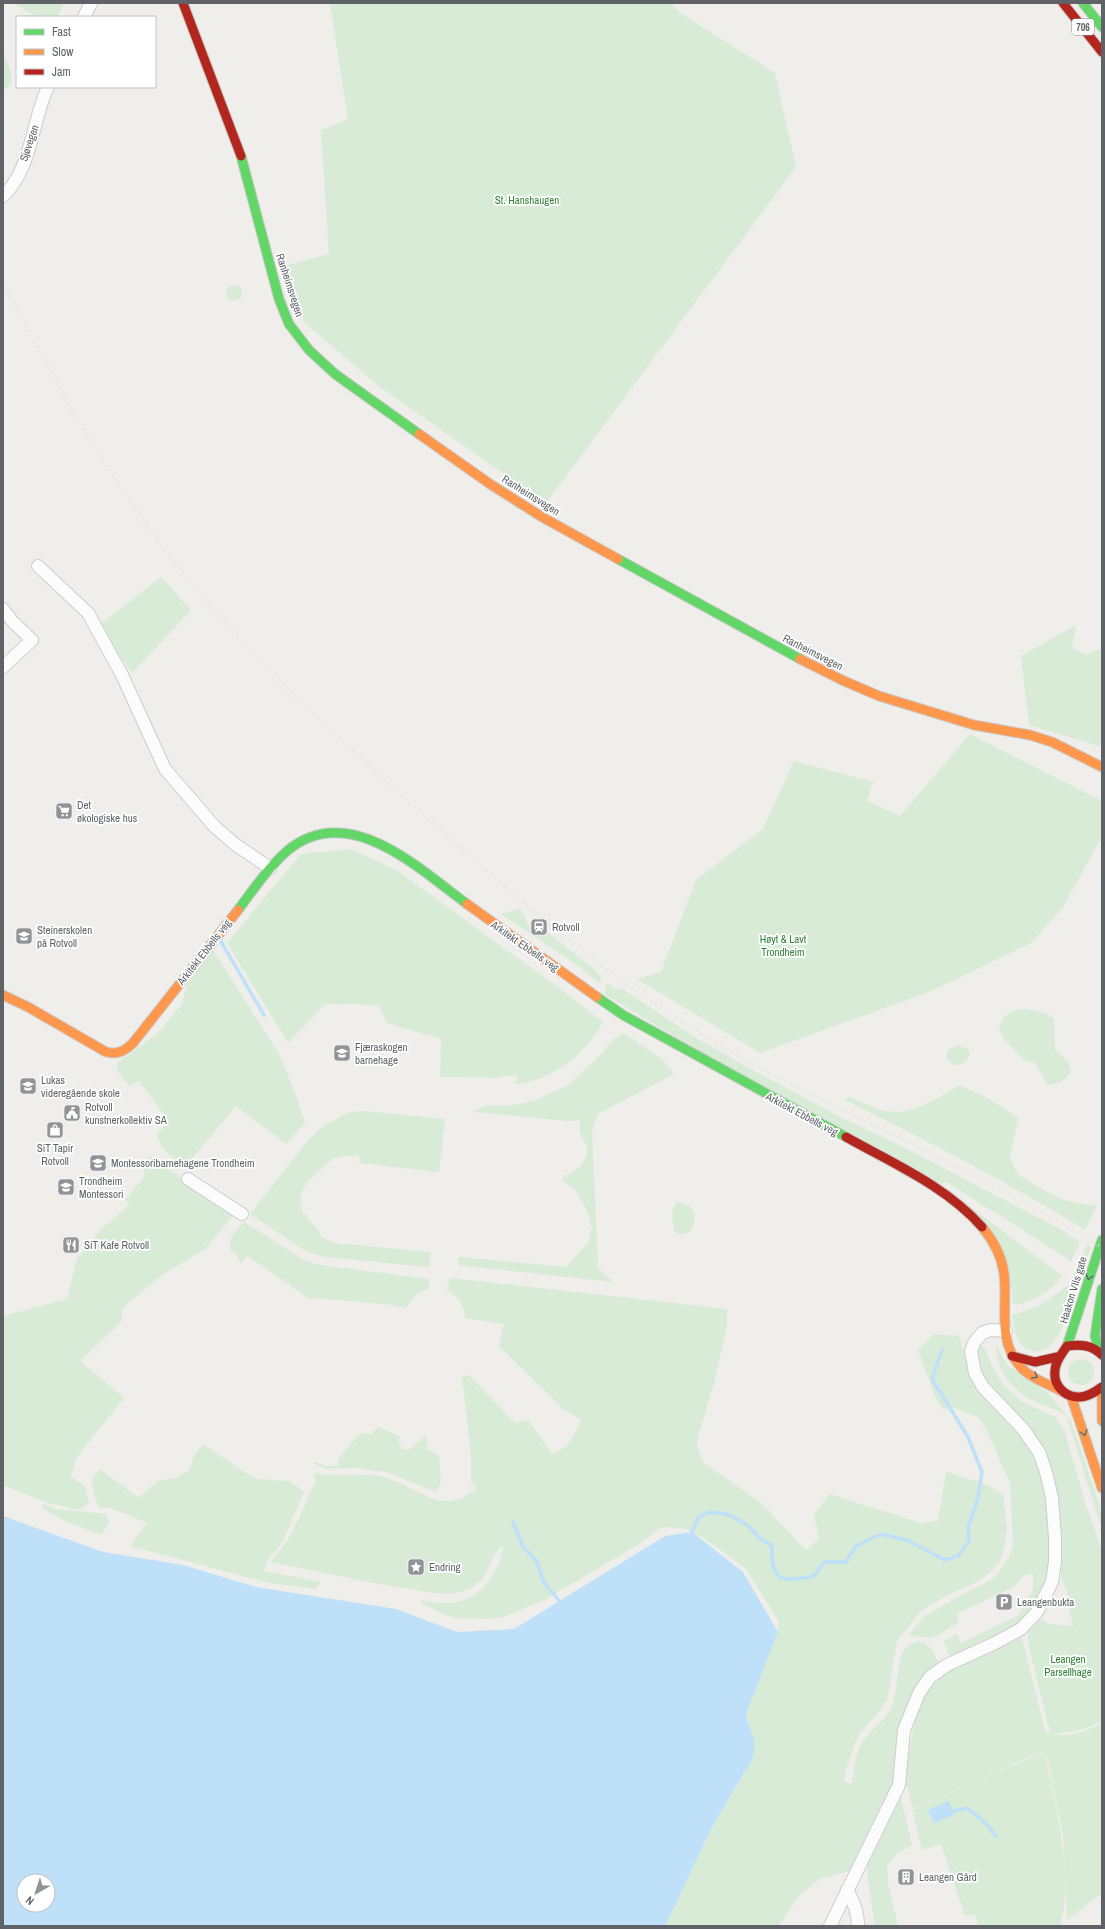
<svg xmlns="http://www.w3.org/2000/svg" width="1105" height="1929" font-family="'Archivo Narrow',sans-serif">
	<rect width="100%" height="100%" fill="#efeeea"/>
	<!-- green -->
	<g fill="#d8ebd6">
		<path d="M13 3H64L57 17H20L24 15H34Z"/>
		<path d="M330 3H671L679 12 775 73 796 167 546 503 381 388 304 322 280 267 329 254 321 130 348 119Z"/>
		<path d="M3 53 10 69 12 82 8 88 3 89Z"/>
		<circle cx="234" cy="293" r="8"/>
		<path d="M161 577 191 610 132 673 98 626Z"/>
		<path d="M1076 625 1072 648 1087 655 1102 648V747L1029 725 1021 656Z"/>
		<path d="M970 734 1102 801V837L1063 907 1031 943 929 992 760 1053 637 979 661 972 696 880 763 829 794 761 873 782 867 801 900 816Z"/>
		<path d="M351 849 398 871 559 988 603 1022C586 1054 553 1080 516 1084L517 1075 493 1078 440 1077 441 1039 387 1023 379 1005 325 1004 288 1043 227 943 301 854Z"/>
		<path d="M519 909C531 918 520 927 545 930L595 970 601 977 600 984 577 965 501 914Z"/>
		<path d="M213 950 279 1054 298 1101 305 1123 286 1144 236 1106 183 1169 161 1146 157 1134 169 1121 139 1081 129 1086 117 1070V1063L158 1033 182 1004 187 984Z"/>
		<path d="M607 983 617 990 621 988 695 1037 749 1068 840 1117 903 1147 1060 1229 1080 1242 1071 1261 945 1181 942 1184 717 1062 604 994Z"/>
		<path d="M1019 1009C1032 1010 1043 1011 1054 1018L1055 1049 1069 1063 1071 1073 1061 1082 1048 1085 1035 1063 1024 1060 1006 1041 999 1030C1001 1018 1007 1012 1019 1009Z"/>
		<path d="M624 1033 662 1059 674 1074 598 1114 592 1131 598 1268 613 1282 458 1265V1257L566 1267 589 1241 592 1228 587 1211 575 1189 562 1181 564 1176C577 1172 591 1159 586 1145 585 1142 582 1139 581 1136 579 1132 580 1125 580 1120L567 1121 473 1112 487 1105 509 1106 534 1101 570 1084 603 1052 616 1037Z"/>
		<path d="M957 1045 968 1049 970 1054C966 1063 962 1065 953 1065L947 1059V1051Z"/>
		<path d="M960 1085 989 1099 1018 1118 1010 1159 1018 1174 1036 1186 1063 1200 1097 1206 1085 1230C1008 1182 927 1141 845 1100L849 1097C860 1101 870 1107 881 1110 909 1118 938 1098 960 1085Z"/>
		<path d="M364 1111 445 1119 439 1172 359 1163V1155L333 1158 305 1184 300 1198 302 1211 320 1232 321 1237 334 1243 431 1252 429 1267 324 1257 304 1250 250 1214 306 1143 323 1126 350 1112Z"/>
		<path d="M150 1156 231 1212 232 1217 206 1248 161 1276 121 1309 122 1321 80 1361 124 1398 76 1458 71 1477 85 1486 89 1503 79 1510 47 1503 3 1485V1316L67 1299 77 1259 101 1229 130 1205 125 1200 145 1176 142 1167Z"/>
		<path d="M963 1201 1062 1276C1050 1293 1033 1302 1013 1305L1012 1289Z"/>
		<path d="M677 1202C706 1203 695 1244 675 1232 672 1220 670 1212 677 1202Z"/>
		<path d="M244 1222 304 1260 320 1265 429 1279V1289C417 1291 412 1298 406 1308L385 1304 308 1298 248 1256 241 1264 236 1253 232 1252C225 1240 236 1231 244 1222Z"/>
		<path d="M1087 1245 1091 1247C1085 1265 1078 1282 1072 1300 1066 1316 1057 1355 1033 1351 1015 1348 1015 1329 1012 1315L1039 1306 1070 1284Z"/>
		<path d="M450 1278 727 1309V1327L714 1383 698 1437 697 1448 704 1463 760 1502 806 1550 819 1539 814 1515 829 1494 921 1523 938 1521 946 1472 988 1485 1003 1495 1007 1527 1005 1545 1001 1560 989 1573 979 1581 947 1595 920 1612 897 1641 887 1701 857 1738 846 1769 844 1781 851 1784C855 1770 854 1754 863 1741 871 1729 885 1721 891 1708 899 1690 896 1663 905 1648 908 1644 916 1641 921 1642 931 1645 934 1653 938 1662L923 1679 895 1780 854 1870 819 1879 798 1897 778 1926H664L670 1916 712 1827 746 1771 755 1741 746 1717 748 1709 778 1632V1620L746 1569 704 1538 683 1528 662 1527 639 1544 546 1599 501 1618 459 1619 445 1615 422 1603 421 1600C449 1606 473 1604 490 1579 498 1568 502 1558 503 1545L494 1555 484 1577 471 1589 451 1594 432 1593 369 1582 271 1562 291 1535 316 1480 314 1474 316 1473C339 1478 362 1472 384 1477 420 1487 441 1519 477 1488L471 1482V1456L462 1377 469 1375 515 1423 528 1420 552 1454C569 1448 574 1436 581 1420L563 1409 499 1346 504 1324 465 1318C465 1304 457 1298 447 1289Z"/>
		<path d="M934 1334 959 1336 968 1369 1021 1434 1035 1455 1044 1482 1049 1520 1051 1553 1046 1584 1032 1609 1016 1625 995 1637 950 1659 944 1641 957 1634 961 1643 1019 1615 1033 1590V1574H1026L1015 1586 957 1614 959 1622 933 1638 909 1636 921 1619 952 1600 989 1581 998 1574 1010 1555 1013 1543 1010 1483 987 1431 978 1417 954 1408 943 1409 936 1399 918 1350Z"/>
		<path d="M996 1344 1007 1365 1048 1393 1071 1421 1102 1512V1530L1067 1417C1053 1406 1042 1406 1028 1398 1009 1387 995 1366 996 1344Z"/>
		<path d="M981 1345 986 1350 993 1368 1003 1385 1021 1401 1055 1417 1064 1430 1086 1505 1102 1550V1722L1078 1731 1053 1734C1069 1739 1087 1730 1102 1724V1893L1067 1920 1063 1835 1047 1757 1039 1753 913 1809 906 1784V1772L916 1712 928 1688 941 1674 1021 1635 1045 1731 1050 1733 1028 1642V1629L1042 1619 1049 1624 1073 1626 1066 1589 1061 1578V1535L1030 1429 999 1397 984 1378 980 1371 977 1353 978 1348Z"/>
		<circle cx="1081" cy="1372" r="13"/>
		<path d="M378 1427 401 1437 398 1440 402 1449 409 1450 426 1435 428 1450 439 1456 441 1482 436 1492 386 1472 356 1468 326 1469 315 1464V1461L325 1466H337L339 1458 360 1433 372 1434Z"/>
		<path d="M203 1444 255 1479 290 1481 304 1492 283 1541 267 1562 264 1571 321 1582 315 1589 265 1582 130 1546 147 1523 114 1509 99 1507 96 1501 91 1481 100 1469 139 1498 158 1481 174 1478 190 1470 193 1458Z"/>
		<path d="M43 1504 57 1509 105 1514 109 1522 102 1535 62 1520 42 1507Z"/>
		<path d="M1039 1754 1046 1758C1056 1806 1074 1878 1060 1926H978L975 1914 965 1916 941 1844 922 1850 912 1810Z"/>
		<path d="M899 1791 912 1845 897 1854 887 1866 888 1883 898 1926H874C874 1903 865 1881 868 1859Z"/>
	</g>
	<!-- water -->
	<g fill="#bfe0f9" fill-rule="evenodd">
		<path d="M3 1516 103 1552 183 1565 256 1587 396 1609 457 1632 514 1629 665 1536 692 1532 743 1572 778 1632 748 1709 746 1717 755 1741 753 1758 712 1827 670 1916 664 1926H3ZM24 1881H48V1905H24Z"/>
		<path d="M949 1801 954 1815 934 1823 928 1810Z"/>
	</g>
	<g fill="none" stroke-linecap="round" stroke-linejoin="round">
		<!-- stream -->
		<g stroke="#bfe0f9" stroke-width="3.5">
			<path d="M220 940 264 1015"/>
			<path d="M513 1521 522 1545 537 1562 543 1581 560 1602"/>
			<path d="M692 1532C694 1528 695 1521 699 1518 713 1505 738 1517 750 1528 760 1537 758 1539 772 1545 770 1583 782 1582 814 1576L824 1562H846L856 1546 881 1534 907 1540 945 1560 958 1556 969 1541 968 1528 978 1498 982 1472 968 1437 932 1379 942 1350"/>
			<path d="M953 1811 967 1808C978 1817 989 1824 996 1837"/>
		</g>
		<defs>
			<g id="street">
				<path d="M84 17 91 3"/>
				<path d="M3 196C32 169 32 120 48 87"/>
				<path d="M38 566 88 613 122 675 165 769 215 827 236 845 270 868"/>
				<path d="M3 609 12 621 32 640 3 667"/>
				<path d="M188 1179 242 1214"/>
				<path d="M847 1890C854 1902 858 1912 858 1926"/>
				<path d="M830 1926 899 1785 904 1730 919 1693 930 1677 947 1665 993 1644 1021 1629 1037 1612 1052 1582 1055 1562V1538L1052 1498 1046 1472 1039 1452 1023 1429 983 1387 975 1373 971 1351 974 1343 982 1333 991 1330 1006 1331"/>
			</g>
			<g id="fast">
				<path d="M1083 3 1102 27"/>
				<path d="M241 156 279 299 289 324 309 350 335 374 419 434"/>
				<path d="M618 559 800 659"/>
				<path d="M238 910C253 890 268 868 287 851 348 800 418 868 467 904"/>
				<path d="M597 997 623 1015 846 1137"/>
				<path d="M1067 1346 1102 1240"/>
				<path d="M1099 1351 1095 1336 1102 1289"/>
			</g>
			<g id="slow">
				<path d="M419 434 490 484 542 517 618 559"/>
				<path d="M800 659 844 681 879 696 974 725 1030 735 1052 742 1102 767"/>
				<path d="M467 904 597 997"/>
				<path d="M3 995 28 1007 106 1052C117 1055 125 1051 133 1043L238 910"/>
				<path d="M982 1227C993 1240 1002 1257 1004 1274 1008 1305 997 1339 1019 1365 1029 1378 1049 1384 1063 1392"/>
				<path d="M1102 1387V1421"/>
				<path d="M1071 1396 1102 1488"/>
			</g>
			<g id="jam">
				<path d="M183 3 241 156"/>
				<path d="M1063 3 1102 52"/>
				<path d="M846 1137C892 1163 946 1186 982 1227"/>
				<path d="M1102 1355C1092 1345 1081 1344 1067 1346 1062 1354 1055 1361 1055 1371 1053 1385 1065 1398 1080 1397 1088 1397 1095 1392 1102 1387"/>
				<path d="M1012 1356 1035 1362 1057 1357"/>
			</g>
		</defs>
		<!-- street casing -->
		<use href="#street" stroke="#cbcccc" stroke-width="14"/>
		<!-- fast casing -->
		<use href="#fast" stroke="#cacacb" stroke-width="11"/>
		<!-- slow casing -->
		<use href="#slow" stroke="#cacacb" stroke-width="11"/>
		<!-- jam casing -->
		<use href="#jam" stroke="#cacacb" stroke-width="11"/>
		<!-- street -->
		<use href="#street" stroke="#fdfcfc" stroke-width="12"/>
		<!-- fast -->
		<use href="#fast" stroke="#63d668" stroke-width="9"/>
		<!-- slow -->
		<use href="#slow" stroke="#ff974d" stroke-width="9"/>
		<!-- jam -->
		<use href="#jam" stroke="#b3261e" stroke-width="9"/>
		<!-- rail -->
		<path stroke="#e4e4e4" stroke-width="3" stroke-dasharray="1 5" stroke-linecap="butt" d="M3 282C52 378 104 472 171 557 253 663 355 756 456 844 533 912 611 978 698 1032 751 1066 808 1093 864 1120 945 1160 1026 1200 1102 1248"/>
	</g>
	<!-- one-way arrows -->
	<defs><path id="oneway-chevron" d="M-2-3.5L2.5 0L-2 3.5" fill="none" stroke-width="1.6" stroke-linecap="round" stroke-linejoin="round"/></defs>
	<g stroke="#607468">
		<use href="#oneway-chevron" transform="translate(1089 1277) rotate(106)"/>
		<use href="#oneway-chevron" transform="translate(1035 1376) rotate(28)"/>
		<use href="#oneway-chevron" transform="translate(1084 1433) rotate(73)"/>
	</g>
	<!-- icons -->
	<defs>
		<symbol id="supermarket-square" viewBox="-11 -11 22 22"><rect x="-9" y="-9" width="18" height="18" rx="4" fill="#919496" stroke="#fff"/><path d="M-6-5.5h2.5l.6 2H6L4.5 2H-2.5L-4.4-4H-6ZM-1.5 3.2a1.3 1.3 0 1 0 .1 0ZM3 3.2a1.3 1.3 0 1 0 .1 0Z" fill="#fff"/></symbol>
		<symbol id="station-square" viewBox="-11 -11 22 22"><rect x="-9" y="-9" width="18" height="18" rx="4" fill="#919496" stroke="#fff"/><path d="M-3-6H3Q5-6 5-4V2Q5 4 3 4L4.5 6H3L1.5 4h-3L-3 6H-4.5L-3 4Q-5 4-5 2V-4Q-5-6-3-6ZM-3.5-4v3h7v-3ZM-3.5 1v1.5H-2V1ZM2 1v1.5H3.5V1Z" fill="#fff"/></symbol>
		<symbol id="school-square" viewBox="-11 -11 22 22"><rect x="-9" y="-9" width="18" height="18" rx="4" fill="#919496" stroke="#fff"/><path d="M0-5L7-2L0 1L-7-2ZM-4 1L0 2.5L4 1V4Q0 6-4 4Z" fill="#fff"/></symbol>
		<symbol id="civic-square" viewBox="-11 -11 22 22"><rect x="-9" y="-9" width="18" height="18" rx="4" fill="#919496" stroke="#fff"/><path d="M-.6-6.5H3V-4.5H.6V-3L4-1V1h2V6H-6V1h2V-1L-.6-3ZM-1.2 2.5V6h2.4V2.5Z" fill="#fff"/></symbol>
		<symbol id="shop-square" viewBox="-11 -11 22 22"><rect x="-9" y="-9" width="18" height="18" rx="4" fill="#919496" stroke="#fff"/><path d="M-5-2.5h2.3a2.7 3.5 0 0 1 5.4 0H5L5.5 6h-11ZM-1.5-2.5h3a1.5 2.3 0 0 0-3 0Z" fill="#fff"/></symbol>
		<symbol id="restaurant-square" viewBox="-11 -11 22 22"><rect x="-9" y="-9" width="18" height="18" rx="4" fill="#919496" stroke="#fff"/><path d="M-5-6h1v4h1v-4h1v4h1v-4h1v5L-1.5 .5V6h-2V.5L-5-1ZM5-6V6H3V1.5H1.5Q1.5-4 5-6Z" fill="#fff"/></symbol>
		<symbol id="sight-square" viewBox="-11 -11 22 22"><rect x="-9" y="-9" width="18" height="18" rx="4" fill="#919496" stroke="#fff"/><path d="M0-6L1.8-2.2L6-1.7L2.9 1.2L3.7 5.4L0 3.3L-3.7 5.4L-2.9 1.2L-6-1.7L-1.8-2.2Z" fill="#fff"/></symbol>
		<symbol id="parking-square" viewBox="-11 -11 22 22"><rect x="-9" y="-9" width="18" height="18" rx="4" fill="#919496" stroke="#fff"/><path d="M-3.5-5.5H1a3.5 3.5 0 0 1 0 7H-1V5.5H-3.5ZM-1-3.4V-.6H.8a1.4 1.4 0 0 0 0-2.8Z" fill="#fff"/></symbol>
		<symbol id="building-square" viewBox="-11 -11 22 22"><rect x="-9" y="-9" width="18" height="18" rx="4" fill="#919496" stroke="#fff"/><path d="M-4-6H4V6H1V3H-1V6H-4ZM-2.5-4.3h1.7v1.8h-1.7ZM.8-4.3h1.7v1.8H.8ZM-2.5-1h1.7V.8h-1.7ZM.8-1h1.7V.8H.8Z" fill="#fff"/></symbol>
	</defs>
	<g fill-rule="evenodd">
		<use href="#supermarket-square" x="54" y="801" width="20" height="20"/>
		<use href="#station-square" x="529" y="917" width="20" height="20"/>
		<use href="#school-square" x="14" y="926" width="20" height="20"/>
		<use href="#school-square" x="332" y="1043" width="20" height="20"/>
		<use href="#school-square" x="18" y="1076" width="20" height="20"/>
		<use href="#civic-square" x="62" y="1103" width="20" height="20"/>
		<use href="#shop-square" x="45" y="1120" width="20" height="20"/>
		<use href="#school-square" x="88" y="1153" width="20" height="20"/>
		<use href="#school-square" x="56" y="1177" width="20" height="20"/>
		<use href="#restaurant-square" x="61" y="1235" width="20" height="20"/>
		<use href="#sight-square" x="406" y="1557" width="20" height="20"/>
		<use href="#parking-square" x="994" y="1592" width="20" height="20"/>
		<use href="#building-square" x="896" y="1867" width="20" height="20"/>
	</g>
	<g text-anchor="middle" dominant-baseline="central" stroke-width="3.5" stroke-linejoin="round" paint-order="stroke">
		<!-- shield labels -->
		<rect fill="#fff" stroke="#8f9295" stroke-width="1" x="1072" y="19" width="22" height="16" rx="3"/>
		<g font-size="10" font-weight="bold" fill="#5f6368">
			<text x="1083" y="27">706</text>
		</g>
		<!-- street labels -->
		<g font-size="11" fill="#5f6368" stroke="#fff">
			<text transform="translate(29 143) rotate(-71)">Sjøvegen</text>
			<text transform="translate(290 285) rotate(72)">Ranheimsvegen</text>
			<text transform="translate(531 495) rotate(32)">Ranheimsvegen</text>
			<text transform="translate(813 652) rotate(27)">Ranheimsvegen</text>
			<text transform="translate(525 946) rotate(35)">Arkitekt Ebbells veg</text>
			<text transform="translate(204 952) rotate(-52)">Arkitekt Ebbells veg</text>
			<text transform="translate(802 1114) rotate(28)">Arkitekt Ebbells veg</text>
			<text transform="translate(1073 1290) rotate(-73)">Haakon VIIs gate</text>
		</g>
		<!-- park labels -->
		<g font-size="11" fill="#348238" stroke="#fff">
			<text x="527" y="200">St. Hanshaugen</text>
			<text x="783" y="939">Høyt &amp; Lavt<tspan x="783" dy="13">Trondheim</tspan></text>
			<text x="1068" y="1659">Leangen<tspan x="1068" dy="13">Parsellhage</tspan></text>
		</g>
		<!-- poi labels -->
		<g font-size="11" fill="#5f6368" stroke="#fff" text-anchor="start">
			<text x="77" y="805">Det<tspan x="77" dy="13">økologiske hus</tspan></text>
			<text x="552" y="927">Rotvoll</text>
			<text x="37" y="930">Steinerskolen<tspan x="37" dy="13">på Rotvoll</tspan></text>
			<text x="355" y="1047">Fjæraskogen<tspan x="355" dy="13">barnehage</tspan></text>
			<text x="41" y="1080">Lukas<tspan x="41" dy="13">videregående skole</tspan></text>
			<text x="85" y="1107">Rotvoll<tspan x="85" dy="13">kunstnerkollektiv SA</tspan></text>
			<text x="55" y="1148" text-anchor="middle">SiT Tapir<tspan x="55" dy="13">Rotvoll</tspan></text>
			<text x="111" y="1163">Montessoribarnehagene Trondheim</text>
			<text x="79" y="1181">Trondheim<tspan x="79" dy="13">Montessori</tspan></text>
			<text x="84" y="1245">SiT Kafe Rotvoll</text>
			<text x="429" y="1567">Endring</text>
			<text x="1017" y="1602">Leangenbukta</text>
			<text x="919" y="1877">Leangen Gård</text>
		</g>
	</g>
	<!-- border -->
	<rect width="1105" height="1929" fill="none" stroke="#5f6368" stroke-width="8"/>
	<!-- legend -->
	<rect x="16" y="16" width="140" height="72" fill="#ffffff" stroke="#bfc1c3"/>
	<rect x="24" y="29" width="20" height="6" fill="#63d668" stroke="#bfc1c3"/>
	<text x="52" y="36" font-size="12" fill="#5f6368">Fast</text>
	<rect x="24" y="49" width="20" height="6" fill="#ff974d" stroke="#bfc1c3"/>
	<text x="52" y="56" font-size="12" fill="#5f6368">Slow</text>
	<rect x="24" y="69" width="20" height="6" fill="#b3261e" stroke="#bfc1c3"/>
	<text x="52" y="76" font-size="12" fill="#5f6368">Jam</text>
	<!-- north arrow -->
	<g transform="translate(36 1893) rotate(219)"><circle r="19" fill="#ffffff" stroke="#bfc1c3"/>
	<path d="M0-3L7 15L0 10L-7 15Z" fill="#919496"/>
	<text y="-6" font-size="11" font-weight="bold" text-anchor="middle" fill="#5f6368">N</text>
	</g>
</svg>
